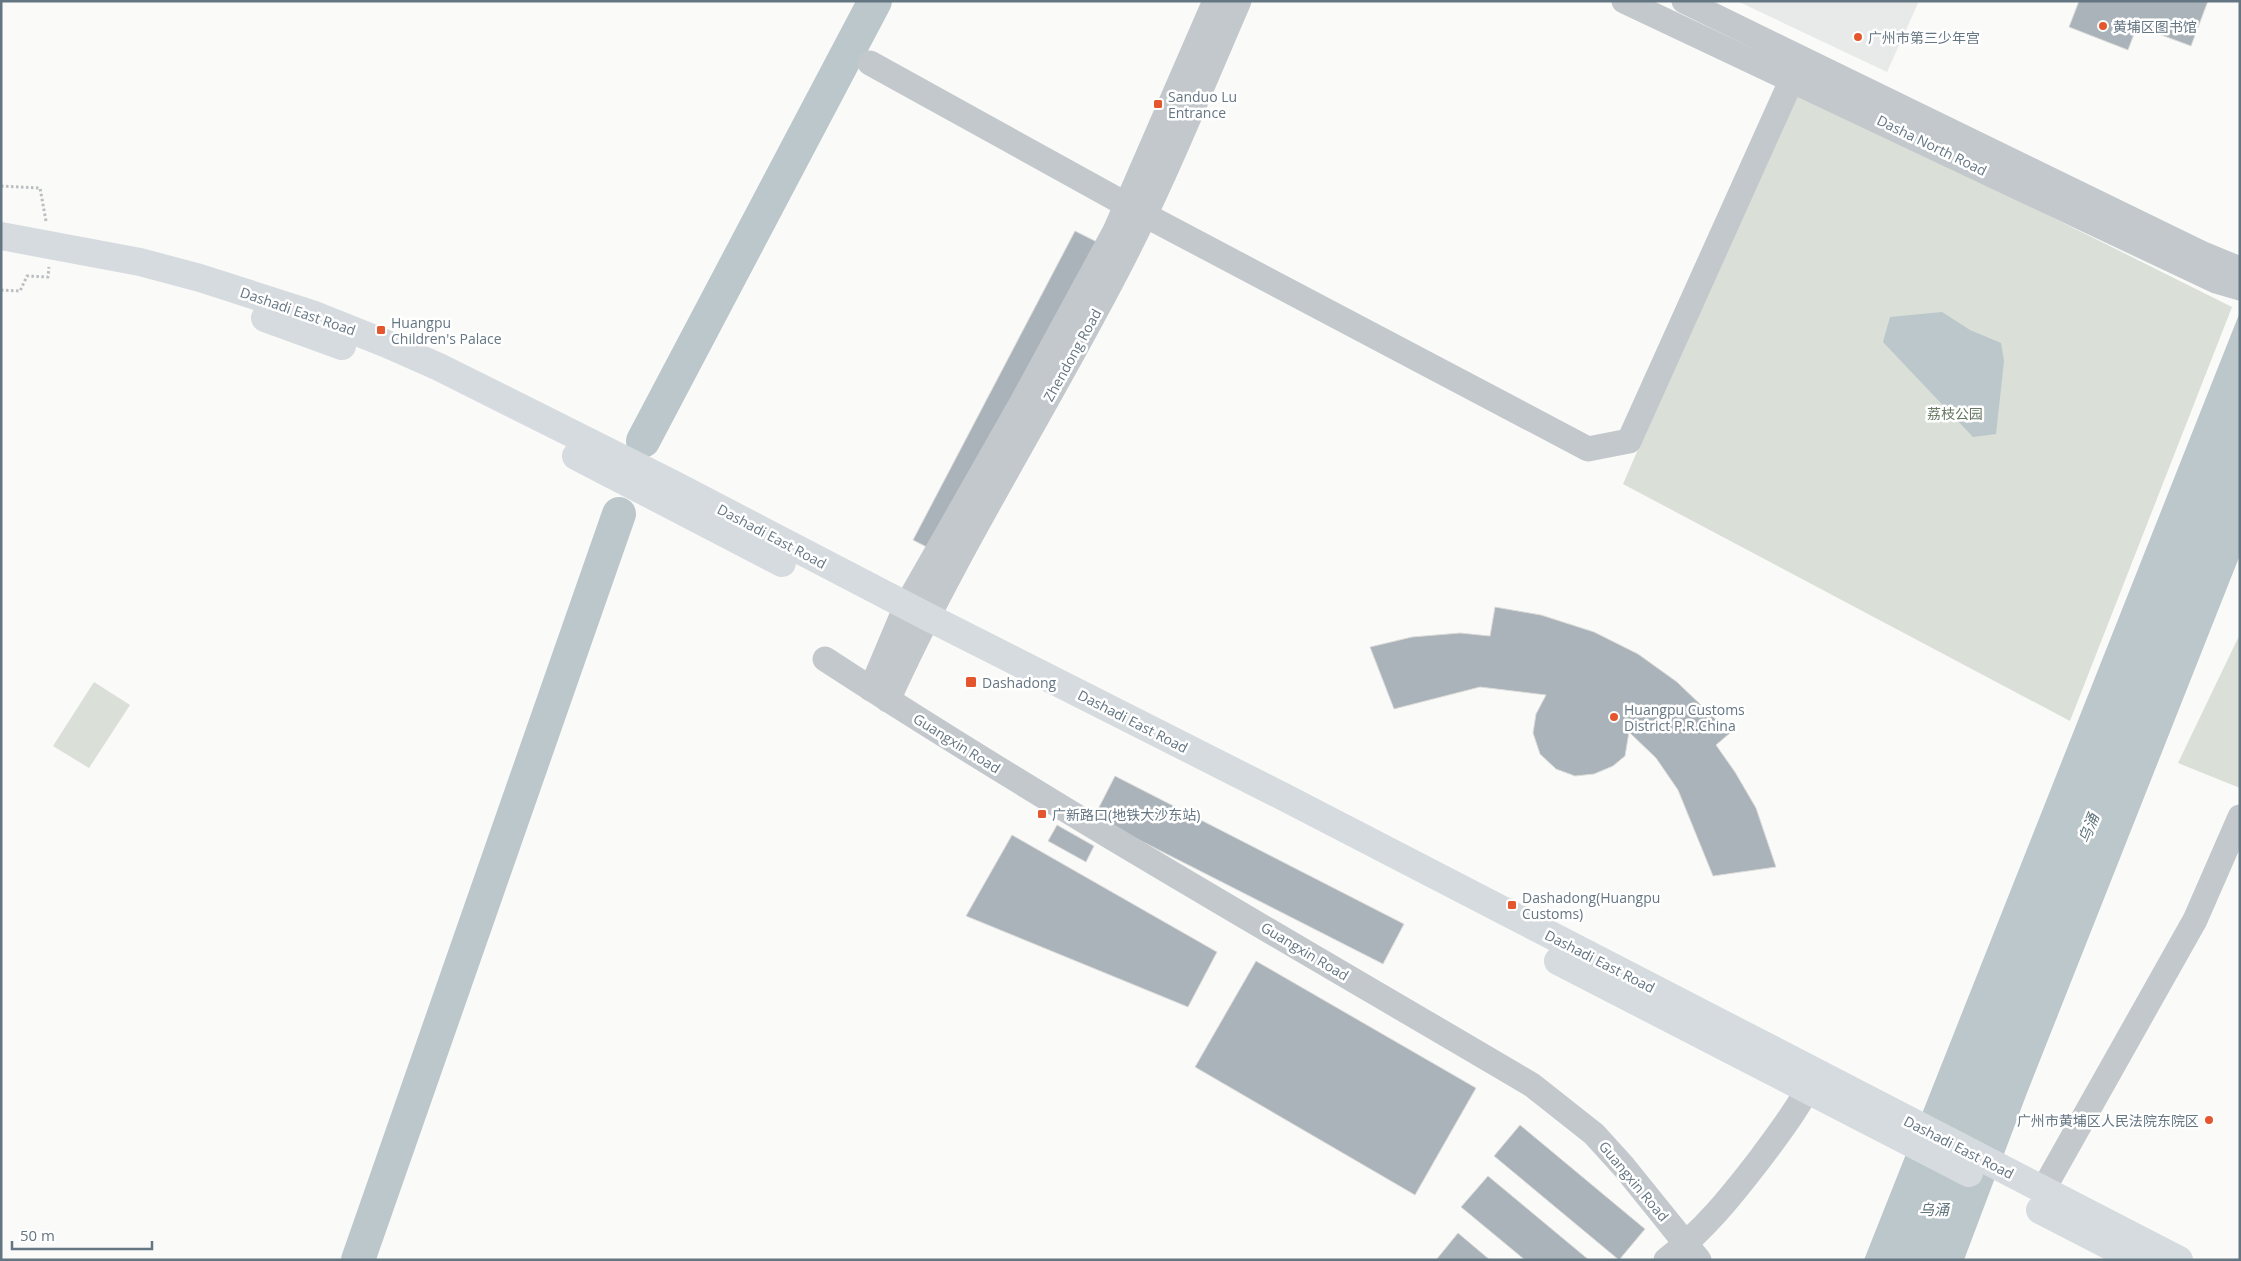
<svg xmlns="http://www.w3.org/2000/svg" width="2241" height="1261" font-family="'Open Sans','Noto Sans SC',sans-serif">
	<rect width="100%" height="100%" fill="#fafaf8"/>
	<!-- built -->
	<path fill="#e8e9e9" d="M1737 1H1919L1887 72Z"/>
	<!-- green -->
	<g fill="#dadfd7">
		<path d="M1795 89 2232 307 2070 721 1623 484Z"/>
		<path d="M2240 634V788L2178 763Z"/>
		<path d="M94 682 130 705 89 768 53 746Z"/>
	</g>
	<!-- water -->
	<g fill="#bbc7cb">
		<path d="M1942 312 1970 330 2001 343 2004 361 1996 434 1973 437 1883 342 1890 317Z"/>
		<path d="M2240 312V555L2027 1093 1964 1260H1864Z"/>
	</g>
	<g fill="none" stroke-linecap="round" stroke-linejoin="round">
		<!-- river -->
		<g stroke="#bbc7cb" stroke-width="34">
			<path d="M643 441 875 1"/>
			<path d="M358 1260 619 514"/>
		</g>
	</g>
	<!-- building -->
	<g fill="#aab3b9" stroke="#dcdcda">
		<path d="M2079 1H2208L2191 46 2137 26 2128 50 2069 27Z"/>
		<path d="M1075 231 1117 252 958 563 913 540Z"/>
		<path d="M1495 607 1541 615 1594 632 1638 654 1677 682 1730 733 1716 745 1735 772 1756 808 1776 867 1713 876 1678 790 1656 758 1629 732 1625 756 1613 766 1594 774 1575 776 1556 769 1540 754 1533 733 1536 714 1546 695 1480 687 1394 709 1370 647 1412 637 1460 633 1490 636Z"/>
		<path d="M1115 776 1404 924 1383 964 1094 817Z"/>
		<path d="M1057 825 1094 846 1086 862 1048 841Z"/>
		<path d="M1012 835 1217 952 1188 1007 966 916Z"/>
		<path d="M1256 961 1476 1088 1415 1195 1195 1067Z"/>
		<path d="M1520 1125 1645 1229 1619 1260 1494 1156Z"/>
		<path d="M1488 1176 1589 1260H1525L1461 1207Z"/>
		<path d="M1458 1233 1490 1260H1436Z"/>
	</g>
	<g fill="none" stroke-linecap="round" stroke-linejoin="round">
		<!-- path -->
		<g stroke="#bbbfc2" stroke-width="3" stroke-dasharray="2.5 2.5" stroke-linecap="butt">
			<path d="M1 186 40 188 46 221"/>
			<path d="M1 290 20 291 27 276 48 277 49 267"/>
		</g>
		<!-- minor -->
		<g stroke="#c3c8cc" stroke-width="25">
			<path d="M1624 1 2216 281 2240 288"/>
			<path d="M1684 1 2201 253 2240 269"/>
			<path d="M870 63 1145 215 1588 449 1629 441 1792 79"/>
			<path d="M825 659C1055 809 1295 945 1532 1085L1594 1134 1624 1167 1699 1260"/>
			<path d="M871 689 906 606 1021 404 1115 231 1215 1"/>
			<path d="M888 700C954 554 1040 419 1114 277 1161 188 1199 93 1239 1"/>
			<path d="M2043 1190 2195 920 2240 817"/>
			<path d="M1666 1260C1705 1229 1730 1198 1760 1159 1781 1131 1801 1104 1817 1072"/>
		</g>
		<!-- major -->
		<g stroke="#d6dbdf" stroke-width="28">
			<path d="M1 236 140 262 200 278 312 314 387 344 439 367 671 483 928 617 1282 796 2179 1260"/>
			<path d="M265 318 342 346"/>
			<path d="M576 456 782 563"/>
			<path d="M1558 961 1969 1173"/>
			<path d="M2040 1210 2137 1260"/>
		</g>
	</g>
	<!-- markers -->
	<g fill="#e4572e" stroke="#fff" stroke-width="2">
		<circle cx="2103" cy="26" r="5"/>
		<circle cx="1858" cy="37" r="5"/>
		<rect x="1153" y="99" width="10" height="10" rx="2.5"/>
		<rect x="376" y="325" width="10" height="10" rx="2.5"/>
		<rect x="965" y="676" width="12" height="12" rx="2.5"/>
		<circle cx="1614" cy="717" r="5"/>
		<rect x="1037" y="809" width="10" height="10" rx="2.5"/>
		<rect x="1507" y="900" width="10" height="10" rx="2.5"/>
		<circle cx="2209" cy="1120" r="5"/>
	</g>
	<g text-anchor="middle" dominant-baseline="central" stroke-width="5" stroke-linejoin="round" paint-order="stroke">
		<!-- poi labels -->
		<g font-size="14" fill="#657683" stroke="#fff" text-anchor="start">
			<text x="2113" y="26">黄埔区图书馆</text>
			<text x="1868" y="37">广州市第三少年宫</text>
			<text x="1168" y="96">Sanduo Lu<tspan x="1168" dy="16">Entrance</tspan></text>
			<text x="391" y="322">Huangpu<tspan x="391" dy="16">Children's Palace</tspan></text>
			<text x="982" y="682">Dashadong</text>
			<text x="1624" y="709">Huangpu Customs<tspan x="1624" dy="16">District P.R.China</tspan></text>
			<text x="1052" y="814">广新路口(地铁大沙东站)</text>
			<text x="1522" y="897">Dashadong(Huangpu<tspan x="1522" dy="16">Customs)</tspan></text>
			<text x="2199" y="1120" text-anchor="end">广州市黄埔区人民法院东院区</text>
		</g>
		<!-- street labels -->
		<g font-size="14" fill="#657683" stroke="#fff">
			<text transform="translate(1932 145) rotate(26)">Dasha North Road</text>
			<text transform="translate(298 311) rotate(19)">Dashadi East Road</text>
			<text transform="translate(1072 355) rotate(-61)">Zhendong Road</text>
			<text transform="translate(772 536) rotate(28)">Dashadi East Road</text>
			<text transform="translate(1133 721) rotate(27)">Dashadi East Road</text>
			<text transform="translate(957 743) rotate(32)">Guangxin Road</text>
			<text transform="translate(1305 951) rotate(31)">Guangxin Road</text>
			<text transform="translate(1600 961) rotate(27)">Dashadi East Road</text>
			<text transform="translate(1959 1147) rotate(27)">Dashadi East Road</text>
			<text transform="translate(1634 1181) rotate(50)">Guangxin Road</text>
		</g>
		<!-- park labels -->
		<g font-size="14" fill="#687a64" stroke="#fff">
			<text x="1955" y="413">荔枝公园</text>
		</g>
		<!-- water labels -->
		<g font-size="15" font-style="italic" fill="#60757c" stroke="#fff">
			<text transform="translate(2088 828) rotate(-68)">乌涌</text>
			<text x="1934" y="1209">乌涌</text>
		</g>
	</g>
	<!-- border -->
	<rect width="2241" height="1261" fill="none" stroke="#657683" stroke-width="5"/>
	<!-- scale -->
	<path d="M12 1241v8h140v-8" fill="none" stroke="#657683" stroke-width="2.5"/>
	<text x="20" y="1241" font-size="15" fill="#657683" stroke="#ffffff" stroke-width="4" paint-order="stroke">50 m</text>
</svg>
